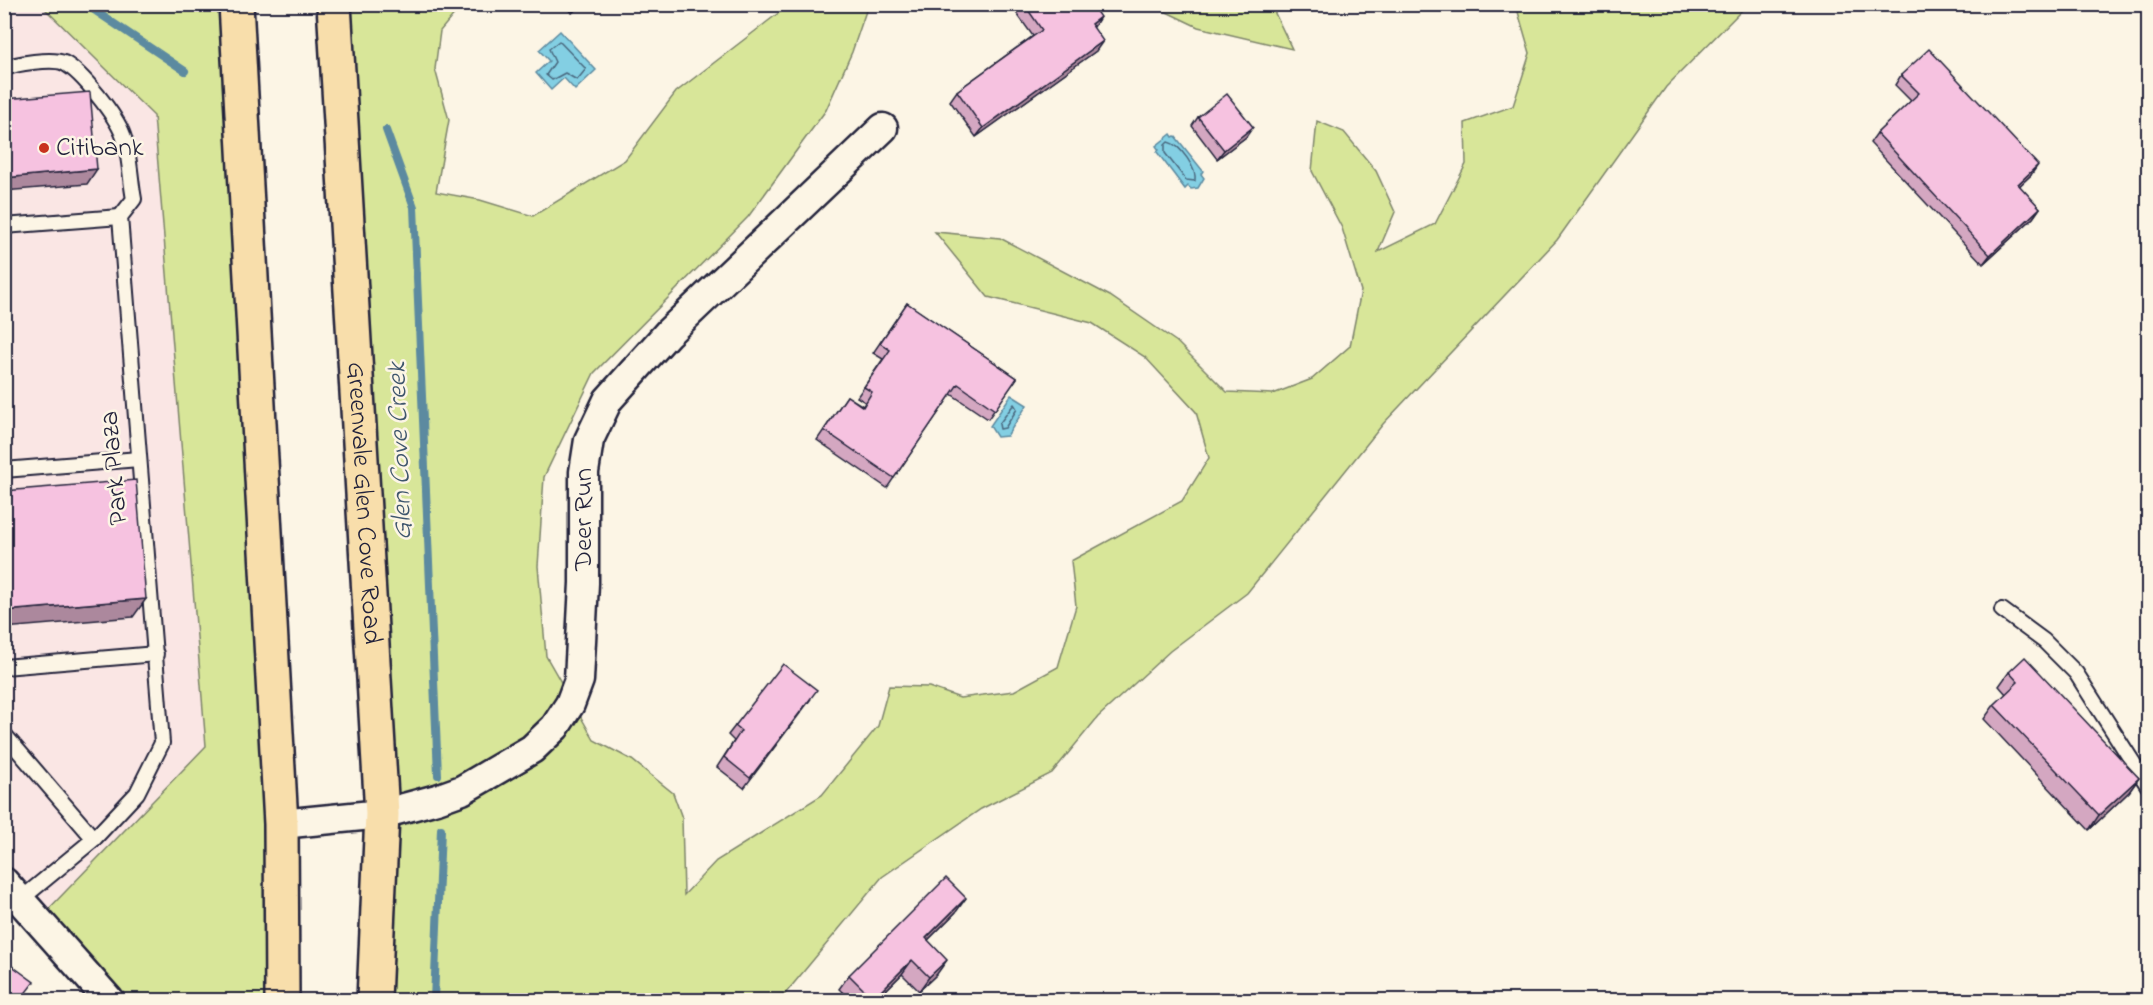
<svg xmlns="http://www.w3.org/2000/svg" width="2153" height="1005" font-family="'Indie Flower',sans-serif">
	<rect width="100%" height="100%" fill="#fcf5e5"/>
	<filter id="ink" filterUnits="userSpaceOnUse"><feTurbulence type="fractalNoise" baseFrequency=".0167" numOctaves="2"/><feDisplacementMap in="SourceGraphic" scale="12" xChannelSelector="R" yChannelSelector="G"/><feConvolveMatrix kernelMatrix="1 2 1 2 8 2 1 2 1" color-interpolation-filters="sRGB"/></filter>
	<g filter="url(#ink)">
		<!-- built -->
		<path fill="#fae6e4" d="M4 5H41L154 116 206 746 38 920 4 882Z"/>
		<!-- green -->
		<g fill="#d8e699" stroke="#7d846a" stroke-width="1.5">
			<path d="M41 5H236L282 1000H109L38 920 206 746 154 116Z"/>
			<path d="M341 5H469L456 12 440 31 435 69 449 120 436 192 480 200 533 216 625 160 676 92 789 5H868L852 52 826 110 748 217 594 373 544 477 538 566 546 656 594 740 632 760 673 793 682 818 684 895 716 861 822 795 878 726 889 686 929 687 960 698 1014 691 1058 667 1076 606 1071 561 1182 501 1209 458 1196 412 1145 357 1092 323 988 297 935 232 1000 238 1110 296 1177 342 1227 392 1273 394 1312 379 1350 346 1361 291 1342 228 1312 171 1317 121 1344 132 1376 171 1395 212 1378 252 1435 224 1466 164 1465 123 1513 106 1530 53 1516 5H1747L1666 87 1557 240 1383 424 1247 593 1170 651 1098 717 1052 773 981 809 882 877 780 1000H374Z"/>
			<path d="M1152 5H1271L1292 49 1198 27Z"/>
		</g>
		<!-- water -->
		<g fill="#83cfe3" stroke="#5c8aa0" stroke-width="1.5">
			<path d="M560 31 596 70 575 90 564 78 551 90 536 73 549 61 539 50Z"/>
			<path d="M1171 134 1173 137 1175 136 1203 171 1201 174 1204 178 1198 188 1191 189 1188 186 1185 189 1157 152 1159 150 1156 146Z"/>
			<path d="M1011 395 1027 405 1007 436 997 437 990 426Z"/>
		</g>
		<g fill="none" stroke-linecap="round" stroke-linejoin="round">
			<!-- shore -->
			<g stroke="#49677e" stroke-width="1.5">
				<path d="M559 41 586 69 577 80 565 73 552 80 546 75 555 62 549 49Z"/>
				<path d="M1168 142C1181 145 1197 169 1195 181L1186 180 1165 153V145Z"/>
				<path d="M1014 404 1017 409 1005 428 1000 429 999 424Z"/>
			</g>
			<!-- stream -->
			<g stroke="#5c8aa0" stroke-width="8">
				<path d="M85 4 185 71"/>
				<path d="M386 130 414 207 438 775"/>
				<path d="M434 1000 441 829"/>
			</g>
			<defs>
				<g id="service">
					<path d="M4 69C15 63 53 58 64 63 82 72 116 116 123 135 130 154 130 179 134 199L120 217 162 743 137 793 94 839 20 900"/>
					<path d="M4 226 120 217"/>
					<path d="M4 470 139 459"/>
					<path d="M2002 610 2044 641 2076 673 2148 786"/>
					<path d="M4 667 156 654"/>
					<path d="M4 734 94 839"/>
				</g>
				<g id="minor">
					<path id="s1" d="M281 824 382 814 437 799 462 790 532 749 555 727 570 704 579 680 584 583V472L589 440 608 400 668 333 883 128"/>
					<path d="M4 882 109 1000"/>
				</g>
				<g id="primary">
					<path d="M236 4 281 824 282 1000"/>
					<path id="s2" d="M334 4 382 814 374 1000"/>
				</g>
			</defs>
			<!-- service casing -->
			<use href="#service" stroke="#22223b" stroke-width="18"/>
			<!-- minor casing -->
			<use href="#minor" stroke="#22223b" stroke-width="33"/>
			<!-- primary casing -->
			<use href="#primary" stroke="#22223b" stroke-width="38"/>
			<!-- service -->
			<use href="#service" stroke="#fcf5e5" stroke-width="14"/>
			<!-- minor -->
			<use href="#minor" stroke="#fcf5e5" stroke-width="28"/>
			<!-- primary -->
			<use href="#primary" stroke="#f8deab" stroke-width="33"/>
		</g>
		<!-- wall -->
		<g fill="#d4a7c1" stroke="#22223b" stroke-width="1.5">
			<path d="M564 4H581L572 13Z"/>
			<path d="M1010 4H1061L1093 28 1096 51 976 137 950 101 957 91 1033 36Z"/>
			<path d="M1901 75 2031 175 2019 186 2040 208 2033 218 1983 264 1870 143 1877 133 1911 101 1895 85Z"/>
			<path d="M1198 117 1246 137 1217 159 1192 126Z"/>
			<path d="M907 303 1017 378 988 419 951 394 887 488 817 440 847 396 863 406 865 402 857 397 883 359 873 353Z"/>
			<path d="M2009 672 2139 778 2129 792 2089 830 1984 719 1994 705 2006 694 1999 686Z"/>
			<path d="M810 700 744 788 717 767 734 741 728 735 735 726Z"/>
			<path d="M956 912 928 940 937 974 919 991 902 974 876 1000H851L839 989 849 975Z"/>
		</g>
		<!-- shaded-wall -->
		<g fill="#ac889d" stroke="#22223b" stroke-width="1.5">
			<path d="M577 4H581L572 13Z"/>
			<path d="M1100 17 1094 27 1084 34 1091 24Z"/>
			<path d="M1103 41 1096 51 976 137 983 128Z"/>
			<path d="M1253 127 1246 137 1217 159 1224 150Z"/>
			<path d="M2038 165 2031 175 2011 194 2018 184Z"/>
			<path d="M97 169 87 184 4 191V178Z"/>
			<path d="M2040 208 2033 218 1983 264 1990 255Z"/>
			<path d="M146 599 133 617 4 628V611Z"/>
			<path d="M2139 778 2129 792 2089 830 2099 815Z"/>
			<path d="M966 898 956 912 916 952 926 938Z"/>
			<path d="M912 960 902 974 876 1000H872Z"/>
			<path d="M947 960 937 974 919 991 929 977Z"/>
		</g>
		<!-- building -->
		<g fill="#f6c2e0" stroke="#22223b" stroke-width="1.5">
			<path d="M1024 4H1091L1100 17 1091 24 1103 41 983 128 957 91 1042 30Z"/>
			<path d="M1929 49 2038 165 2018 184 2040 208 1990 255 1877 133 1919 93 1901 75Z"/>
			<path d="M90 92 97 169 4 178V99Z"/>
			<path d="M1227 94 1253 127 1224 150 1198 117Z"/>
			<path d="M907 303 1017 378 995 410 958 384 894 478 824 430 847 396 863 407 872 392 864 387 890 350 880 343Z"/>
			<path d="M136 480 146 599 4 611V491Z"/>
			<path d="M2025 657 2139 778 2099 815 1994 705 2018 682 2009 672Z"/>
			<path d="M783 664 817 690 750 778 724 757 741 731 735 726Z"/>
			<path d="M946 878 966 898 926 938 947 960 929 977 912 960 873 999 849 975Z"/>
			<path d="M4 960 34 982 20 1000H4Z"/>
		</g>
	</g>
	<!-- markers -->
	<circle fill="#c8321e" stroke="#fcf5e5" stroke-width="2" cx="44" cy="148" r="6"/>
	<g text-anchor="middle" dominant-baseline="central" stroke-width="5" stroke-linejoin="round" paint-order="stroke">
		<!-- poi labels -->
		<g font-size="27" fill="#22223b" stroke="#fcf5e5" text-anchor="start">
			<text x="56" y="148">Citibank</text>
		</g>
		<!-- street labels -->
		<g font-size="27" fill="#22223b" stroke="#fcf5e5">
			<text transform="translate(115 468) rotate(-95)">Park Plaza</text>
			<text stroke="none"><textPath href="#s2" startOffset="500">Greenvale Glen Cove Road</textPath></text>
			<text stroke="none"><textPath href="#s1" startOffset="512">Deer Run</textPath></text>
		</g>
		<!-- water labels -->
		<g font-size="28" font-style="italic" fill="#3f566d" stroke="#fcf5e5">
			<text transform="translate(401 451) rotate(-92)">Glen Cove Creek</text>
		</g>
	</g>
	<!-- margin -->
	<rect width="2153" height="1005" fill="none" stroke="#fcf5e5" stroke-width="24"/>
	<rect x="12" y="12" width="2129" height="981" fill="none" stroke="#22223b" stroke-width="2" filter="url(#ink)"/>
</svg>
